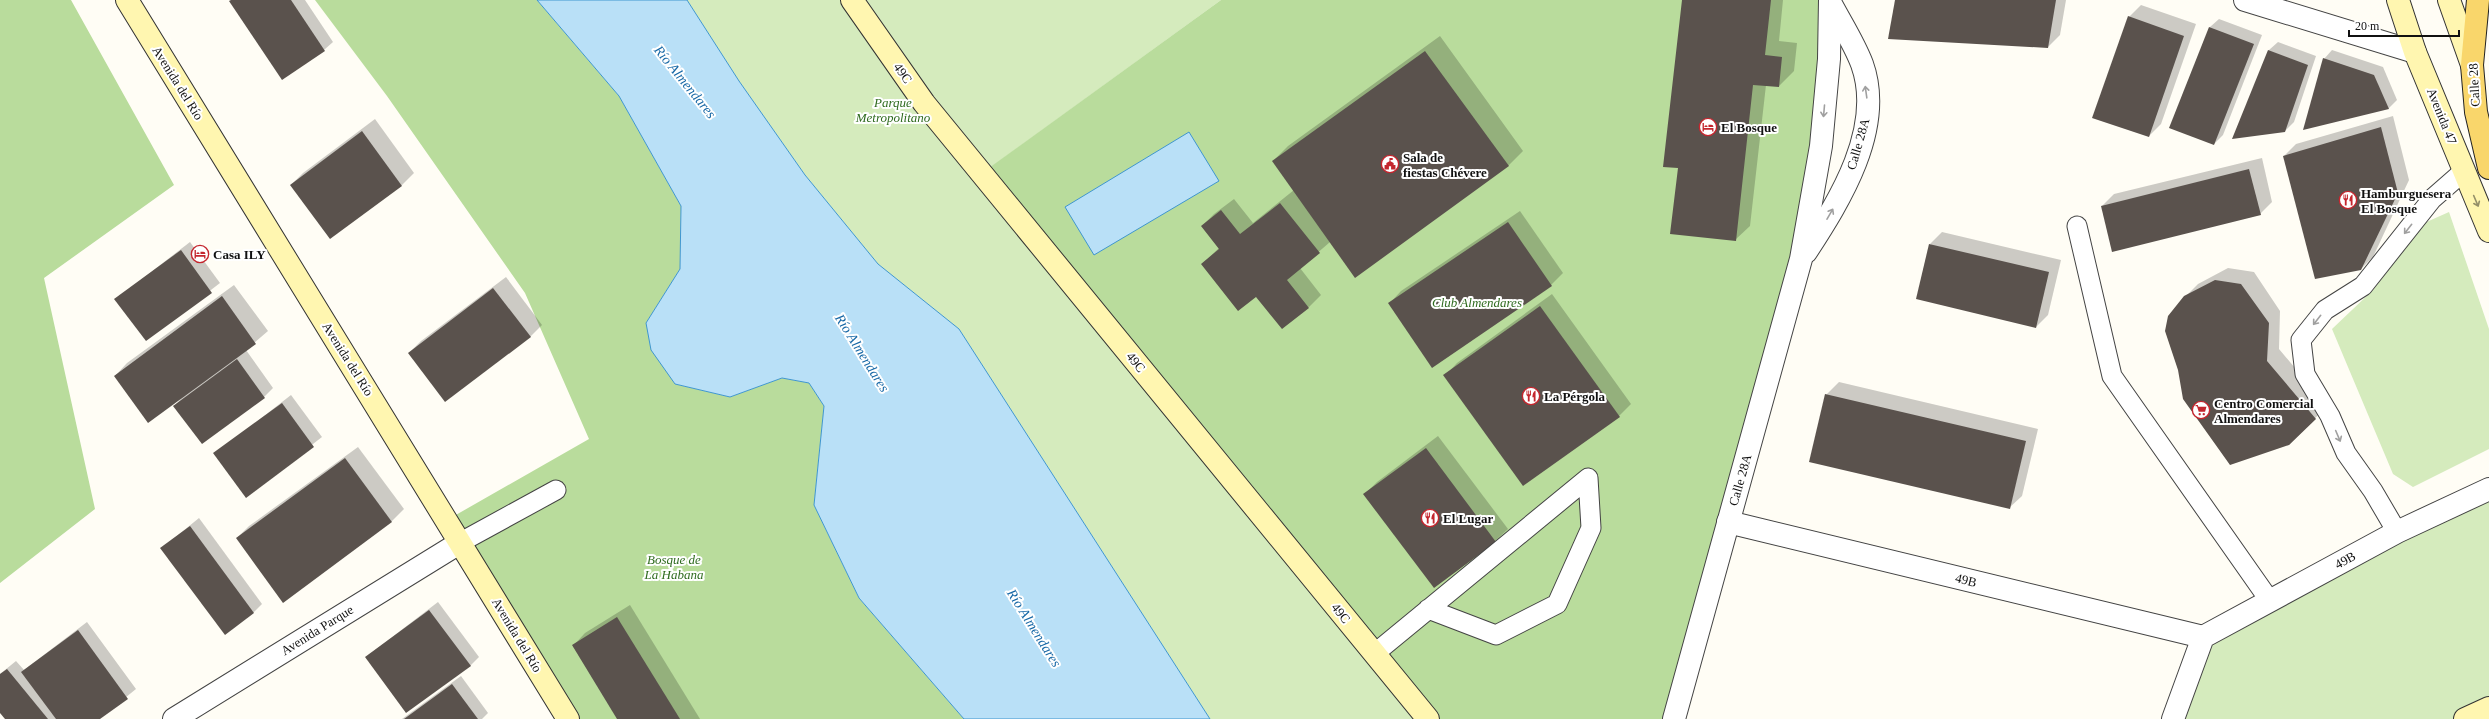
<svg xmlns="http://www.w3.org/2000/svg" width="2489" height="719" font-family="Georgia,serif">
	<rect width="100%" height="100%" fill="#fffdf5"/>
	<!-- green -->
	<g fill="#d5ebbd">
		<path d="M687 0H1221L983 173 1428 719H1210L959 329 878 264 805 175 739 81Z"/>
		<path d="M2449 212 2489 329V449L2413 487 2393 474 2332 329 2373 290 2422 224Z"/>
		<path d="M2489 489V719H2173L2203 637Z"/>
	</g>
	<!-- forest -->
	<g fill="#b9dc9c">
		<path d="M0 0H71L174 185 44 278 95 509 0 583Z"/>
		<path d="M315 0H537L619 96 681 206 680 269 646 323 675 384 730 397 782 378 809 383 824 406 814 505 859 598 964 719H567L447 520 589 439 525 293 387 96Z"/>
		<path d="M1221 0H1830L1821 146 1674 719H1427L982 173Z"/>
	</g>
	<!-- water -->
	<g fill="#b9e0f7" stroke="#3f96cf">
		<path d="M537 0H687L739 81 805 175 878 264 959 329 1210 719H964L859 598 814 505 824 406 809 383 782 378 730 397 675 384 651 350 646 323 680 269 681 206 619 96Z"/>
		<path d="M1189 132 1219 181 1094 255 1065 207Z"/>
	</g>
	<!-- shadow -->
	<g fill="#0003">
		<path d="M231 0H305L333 42 324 50Z"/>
		<path d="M1683 0H1783L1779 41 1797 43 1794 71 1779 86 1766 85 1750 226 1735 240 1679 167Z"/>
		<path d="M1896 0H2066L2060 35 2048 47Z"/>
		<path d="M2141 5 2196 24 2161 124 2149 136 2129 17Z"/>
		<path d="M2219 19 2262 35 2223 135 2214 144 2210 27Z"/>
		<path d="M1440 36 1523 151 1508 166 1330 242 1300 268 1321 295 1309 307 1256 296 1202 264 1219 248 1202 226 1214 214 1234 199 1253 223 1294 190 1273 161 1288 146Z"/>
		<path d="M2278 42 2316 56 2294 122 2285 131 2233 138 2269 50Z"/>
		<path d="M2332 50 2383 67 2397 100 2388 109 2324 59Z"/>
		<path d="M2393 116 2409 180 2373 257 2361 269 2284 156 2296 144Z"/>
		<path d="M375 119 414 173 402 185 330 238 291 185 303 173Z"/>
		<path d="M2262 158 2272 202 2260 214 2102 206 2114 194Z"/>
		<path d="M1520 211 1563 273 1551 285 1389 304 1401 291Z"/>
		<path d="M1942 232 2061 260 2048 315 2036 327 1930 244Z"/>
		<path d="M190 242 220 283 146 340 116 299Z"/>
		<path d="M2228 268 2254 272 2280 311 2279 349 2327 406 2289 445 2185 297 2198 284Z"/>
		<path d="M506 277 542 325 530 337 409 353 421 341Z"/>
		<path d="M234 285 268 331 246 350 273 388 264 397 175 406 183 396 115 376 127 363Z"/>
		<path d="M1552 294 1631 404 1619 416 1445 376 1457 363Z"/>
		<path d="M1839 382 2038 429 2022 496 2009 508 1826 395Z"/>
		<path d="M291 395 322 437 246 496 215 454Z"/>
		<path d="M1438 436 1508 529 1495 541 1365 494 1377 482Z"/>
		<path d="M358 447 404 509 392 521 283 602 237 538 249 526Z"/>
		<path d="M199 518 262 604 253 613 162 548Z"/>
		<path d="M438 602 479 657 470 666 366 657Z"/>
		<path d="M630 605 700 719H618L573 646 585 633Z"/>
		<path d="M87 622 136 689 99 719H6L0 711V674L16 661 24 670Z"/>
		<path d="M461 676 488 713 482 719H402Z"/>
	</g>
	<!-- building -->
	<g fill="#5a524d">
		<path d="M231 0H291L325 51 282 80 229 1Z"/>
		<path d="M1682 0H1771L1765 55 1782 57 1779 87 1753 85 1736 241 1670 234 1678 168 1663 167Z"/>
		<path d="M1895 0H2056L2048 48 1888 39Z"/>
		<path d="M2128 16 2184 36 2149 137 2092 118Z"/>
		<path d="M2209 27 2254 44 2214 145 2169 128Z"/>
		<path d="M2268 50 2308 65 2285 132 2232 139Z"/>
		<path d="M1425 51 1509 166 1355 278 1272 161Z"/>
		<path d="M2323 58 2374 75 2389 109 2303 130Z"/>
		<path d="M2381 127 2398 193 2361 270 2315 279 2283 156Z"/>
		<path d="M362 131 402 186 330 239 290 185Z"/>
		<path d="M2249 169 2261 215 2112 252 2101 206Z"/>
		<path d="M1280 203 1320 253 1287 280 1309 308 1282 329 1256 297 1238 311 1201 264 1219 249 1201 226 1221 210 1240 234Z"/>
		<path d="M1508 222 1552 286 1432 368 1388 303Z"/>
		<path d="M1929 244 2049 272 2036 328 1916 299Z"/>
		<path d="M181 250 212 293 146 341 114 299Z"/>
		<path d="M2215 280 2241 284 2269 323 2267 361 2316 419 2289 445 2230 465 2183 399 2178 370 2165 331 2168 316 2184 296Z"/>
		<path d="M493 288 531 337 445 402 408 353Z"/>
		<path d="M222 296 256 344 148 423 114 376Z"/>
		<path d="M1540 306 1620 417 1523 486 1443 375Z"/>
		<path d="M237 359 265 398 202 444 173 406Z"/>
		<path d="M1825 394 2026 441 2010 509 1809 462Z"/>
		<path d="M282 403 314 447 246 498 213 453Z"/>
		<path d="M1426 448 1496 542 1434 588 1363 494Z"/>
		<path d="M345 458 392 522 283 603 236 538Z"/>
		<path d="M190 526 254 613 225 635 160 548Z"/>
		<path d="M429 610 471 666 406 713 365 657Z"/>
		<path d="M617 617 680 719H617L572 645Z"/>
		<path d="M78 630 128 699 100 719H56L21 672Z"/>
		<path d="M7 669 48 719H5L0 713V674Z"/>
		<path d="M452 684 478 719H404Z"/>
	</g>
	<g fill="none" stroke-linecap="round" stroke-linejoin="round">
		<defs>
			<g id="lane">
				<path d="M2077 226 2112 376 2270 601"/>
				<path d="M2397 532 2373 491 2346 453 2330 416 2305 374 2301 340 2325 310 2363 286 2432 199 2464 171"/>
				<path d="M461 542 556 490"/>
				<path d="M1374 654 1588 478 1591 528 1557 604 1496 635 1428 609"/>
			</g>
			<g id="street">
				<path d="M2245 0 2415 52"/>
				<path d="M1806 252C1840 200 1885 128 1862 64 1854 43 1841 23 1831 4"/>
				<path d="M1728 522 2203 637"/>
				<path d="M174 719 461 542"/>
				<path d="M1674 719 1801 259 1821 146 1829 59 1830 0"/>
				<path d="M2173 719 2203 637 2397 532 2489 489"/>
			</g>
			<g id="secondary">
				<path d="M127 0 568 719"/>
				<path d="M852 0 924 103 1428 719"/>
				<path d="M2398 0 2415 52 2489 231"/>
				<path d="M2449 0 2472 65"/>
				<path d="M2465 719 2489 708"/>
			</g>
			<path id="primary" d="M2478 0 2472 65 2476 112 2489 168"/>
		</defs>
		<!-- lane casing -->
		<use href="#lane" stroke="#444" stroke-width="21"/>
		<!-- street casing -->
		<use href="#street" stroke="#444" stroke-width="24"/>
		<!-- secondary casing -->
		<use href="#secondary" stroke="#333" stroke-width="24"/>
		<!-- primary casing -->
		<use href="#primary" stroke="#222" stroke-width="24"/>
		<!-- lane -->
		<use href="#lane" stroke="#fff" stroke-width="19"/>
		<!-- street -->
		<use href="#street" stroke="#fff" stroke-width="22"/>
		<!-- secondary -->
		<use href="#secondary" stroke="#fff6b0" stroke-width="22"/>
		<!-- primary -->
		<use href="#primary" stroke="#f9d66b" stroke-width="22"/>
	</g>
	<!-- one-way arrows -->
	<defs><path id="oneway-shaft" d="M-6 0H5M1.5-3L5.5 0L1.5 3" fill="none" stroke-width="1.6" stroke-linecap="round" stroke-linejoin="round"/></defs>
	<g stroke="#a0a0a0">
		<use href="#oneway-shaft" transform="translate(1866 92) rotate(-98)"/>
		<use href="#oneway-shaft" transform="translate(1824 111) rotate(95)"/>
		<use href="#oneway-shaft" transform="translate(1830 214) rotate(-60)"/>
		<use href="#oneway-shaft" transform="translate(2408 229) rotate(128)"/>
		<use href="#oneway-shaft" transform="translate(2317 320) rotate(128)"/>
		<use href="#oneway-shaft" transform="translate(2338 436) rotate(67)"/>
	</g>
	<use stroke="#948f68" href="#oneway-shaft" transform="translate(2476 201) rotate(67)"/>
	<!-- icons -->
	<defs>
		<symbol id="hotel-ring" viewBox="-11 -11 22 22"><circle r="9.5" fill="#fff" stroke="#c4262e" stroke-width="1.5"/><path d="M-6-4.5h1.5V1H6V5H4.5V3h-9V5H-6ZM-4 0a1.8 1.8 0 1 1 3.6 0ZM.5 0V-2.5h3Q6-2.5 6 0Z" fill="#c4262e"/></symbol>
		<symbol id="civic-ring" viewBox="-11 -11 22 22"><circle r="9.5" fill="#fff" stroke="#c4262e" stroke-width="1.5"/><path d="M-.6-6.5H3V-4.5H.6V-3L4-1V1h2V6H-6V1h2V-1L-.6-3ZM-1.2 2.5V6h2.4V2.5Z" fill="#c4262e"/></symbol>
		<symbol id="restaurant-ring" viewBox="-11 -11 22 22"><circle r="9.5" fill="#fff" stroke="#c4262e" stroke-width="1.5"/><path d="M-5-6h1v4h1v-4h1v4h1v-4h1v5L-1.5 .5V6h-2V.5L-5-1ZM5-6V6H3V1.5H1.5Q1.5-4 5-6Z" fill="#c4262e"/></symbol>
		<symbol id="supermarket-ring" viewBox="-11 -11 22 22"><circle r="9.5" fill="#fff" stroke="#c4262e" stroke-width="1.5"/><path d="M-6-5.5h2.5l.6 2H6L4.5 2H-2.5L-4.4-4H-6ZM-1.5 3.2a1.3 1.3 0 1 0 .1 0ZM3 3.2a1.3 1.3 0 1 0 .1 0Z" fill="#c4262e"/></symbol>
	</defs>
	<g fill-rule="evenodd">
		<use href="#hotel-ring" x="1698" y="117" width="20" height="20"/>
		<use href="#civic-ring" x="1380" y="154" width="20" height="20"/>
		<use href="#restaurant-ring" x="2338" y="190" width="20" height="20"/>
		<use href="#hotel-ring" x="190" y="244" width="20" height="20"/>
		<use href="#restaurant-ring" x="1521" y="386" width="20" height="20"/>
		<use href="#supermarket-ring" x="2191" y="400" width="20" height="20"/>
		<use href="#restaurant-ring" x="1420" y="508" width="20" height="20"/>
	</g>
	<g text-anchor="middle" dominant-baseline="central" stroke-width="4" stroke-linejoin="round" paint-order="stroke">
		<!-- street labels -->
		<g font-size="13" fill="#111" stroke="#fff">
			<text transform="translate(903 73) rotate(55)">49C</text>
			<text transform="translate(178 83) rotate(58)">Avenida del Río</text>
			<text transform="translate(2474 85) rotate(-93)">Calle 28</text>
			<text transform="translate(2442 116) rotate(68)">Avenida 47</text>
			<text transform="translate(1858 144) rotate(-74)">Calle 28A</text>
			<text transform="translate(348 359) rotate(58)">Avenida del Río</text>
			<text transform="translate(1136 362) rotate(51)">49C</text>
			<text transform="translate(1740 480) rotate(-74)">Calle 28A</text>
			<text transform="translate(2345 560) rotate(-29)">49B</text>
			<text transform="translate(1966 580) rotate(14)">49B</text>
			<text transform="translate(1341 613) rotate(51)">49C</text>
			<text transform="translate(317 630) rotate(-32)">Avenida Parque</text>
			<text transform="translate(517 635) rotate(59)">Avenida del Río</text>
		</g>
		<!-- park labels -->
		<g font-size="13" font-style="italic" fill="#2f6b1f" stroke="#fff">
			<text x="893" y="102">Parque<tspan x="893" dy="15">Metropolitano</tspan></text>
			<text x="1477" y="302">Club Almendares</text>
			<text x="674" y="559">Bosque de<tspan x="674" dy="15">La Habana</tspan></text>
		</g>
		<!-- poi labels -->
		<g font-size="13" font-weight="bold" fill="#111" stroke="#fff" text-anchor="start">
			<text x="1721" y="127">El Bosque</text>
			<text x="1403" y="157">Sala de<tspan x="1403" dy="15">fiestas Chévere</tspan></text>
			<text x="2361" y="193">Hamburguesera<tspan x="2361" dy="15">El Bosque</tspan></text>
			<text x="213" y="254">Casa ILY</text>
			<text x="1544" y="396">La Pérgola</text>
			<text x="2214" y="403">Centro Comercial<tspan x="2214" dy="15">Almendares</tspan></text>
			<text x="1443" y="518">El Lugar</text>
		</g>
		<!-- water labels -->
		<g font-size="14" font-style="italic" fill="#1768a6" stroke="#fff">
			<text transform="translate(685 82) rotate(51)">Río Almendares</text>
			<text transform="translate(862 353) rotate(58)">Río Almendares</text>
			<text transform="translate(1034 628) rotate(58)">Río Almendares</text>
		</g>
	</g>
	<!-- scale -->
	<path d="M2349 30v6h110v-6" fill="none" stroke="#111111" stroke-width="2"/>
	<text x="2355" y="30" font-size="12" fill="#111111" stroke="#ffffff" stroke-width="3" paint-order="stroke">20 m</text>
</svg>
